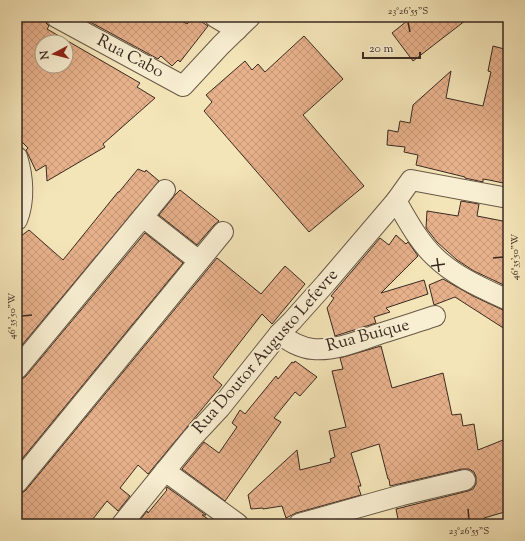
<svg xmlns="http://www.w3.org/2000/svg" width="525" height="541" font-family="'Sorts Mill Goudy',serif">
	<defs>
		<pattern id="building-cross-hatch" width="8" height="8" patternUnits="userSpaceOnUse"><rect width="8" height="8" fill="#e7b18b"/><path d="M0 0l8 8M0 8l8-8" fill="none" stroke="#c79878"/></pattern>
	</defs>
	<rect width="100%" height="100%" fill="#f4e5b8"/>
	<filter id="stains"><feTurbulence type="fractalNoise" baseFrequency=".005" numOctaves="4"/><feColorMatrix values="0 0 0 0 .2 0 0 0 0 .09 0 0 0 0 .02 0 0 0 .5 -.17"/></filter>
	<radialGradient id="worn" r=".72"><stop offset=".6" stop-color="#630" stop-opacity="0"/><stop offset="1" stop-color="#630" stop-opacity=".3"/></radialGradient>
	<!-- building -->
	<g fill="url(#building-cross-hatch)" stroke="#392921" fill-rule="evenodd">
		<path d="M21 17H45L46 23 49 26 47 29 140 83 137 87 155 98 103 144 105 147 47 181 46 165 36 171 26 150 28 148 17 137V24ZM42 42H66V66H42Z"/>
		<path d="M81 17H176L187 24 194 17 208 26 180 62 178 60 172 66 161 56 158 59Z"/>
		<path d="M412 17H470L413 61 392 33Z"/>
		<path d="M304 36 343 79 303 115 364 186 309 232 204 111 212 102 206 95 245 61 252 70 258 64 265 72Z"/>
		<path d="M493 46 508 50V184L489 180 483 179V182L465 178V177L416 165 418 155 404 152 405 147 387 145 388 130 398 132 400 121 410 123 413 105 451 71 446 98 483 106 491 72 488 71Z"/>
		<path d="M138 169 145 172 146 170 159 181 17 351V239L29 230 63 260 118 192H119Z"/>
		<path d="M180 190 219 221 214 225 197 245 159 215 176 194Z"/>
		<path d="M461 201 479 204 477 216 508 222V230L505 246 508 247V287L474 271 457 260 437 242 426 228 427 211 458 216Z"/>
		<path d="M145 233 183 263 17 465V380H21L26 376Z"/>
		<path d="M396 235 406 244 408 242 418 256 381 293 424 280 428 294 386 308 390 312 374 317 376 323 335 336 327 308 334 298 331 296 380 238 389 245Z"/>
		<path d="M217 258 261 294 285 266 305 284 272 324 262 314 213 377 222 385 207 403 148 474 138 465 120 488 130 496 118 511 107 501 89 524H17V494H21L26 490Z"/>
		<path d="M443 279 473 296 503 310 508 311V331L455 297 434 305 429 285Z"/>
		<path d="M381 346 392 388 443 373 452 415 461 414 463 426 474 424 478 450 508 438V511L484 518 486 524H399L396 509 468 491 473 489 476 484V477L474 472 469 469H462L390 486 389 479H388L379 444 351 453 361 486H358L361 495 296 513 286 518 282 506 263 509V508L251 509 248 495 297 450 300 470 331 462 330 459 335 457 329 431 346 427 332 371 343 369 340 358Z"/>
		<path d="M295 361 317 377 300 396 295 392 274 418 281 422 225 501 182 469 204 442 219 453 237 427 232 423 240 410 245 414 276 376 278 379 292 362 294 363Z"/>
		<path d="M167 487 206 515H202L216 524H137L147 511 148 513 167 490 166 489Z"/>
	</g>
	<g fill="none" stroke-linecap="round" stroke-linejoin="round">
		<defs>
			<g id="street">
				<path d="M56 17 183 86 221 45 250 17"/>
				<path d="M215 17 237 30"/>
				<path d="M17 157C23 176 25 201 17 220"/>
				<path d="M396 201C407 219 418 241 434 256 454 276 482 288 508 300"/>
				<path d="M143 217 199 261"/>
				<path d="M279 334C289 341 300 348 313 349 335 351 359 341 379 334 398 328 417 322 435 316"/>
				<path d="M17 369 165 190"/>
				<path d="M165 471 238 524"/>
				<path d="M17 483 223 232"/>
				<path d="M122 524 192 438 220 408 279 334 292 321 326 283 396 201 411 180 508 198"/>
				<path d="M299 524 402 495 465 480"/>
			</g>
		</defs>
		<!-- street casing -->
		<use href="#street" stroke="#685847" stroke-width="22"/>
		<!-- street -->
		<use href="#street" stroke="#f8eed1" stroke-width="20"/>
	</g>
	<!-- ticks -->
	<path fill="none" stroke="#392921" stroke-width="1.5" d="M408 22 410 32M437 258 439 272M493 258 503 257M431 266 445 264M22 316 32 315M468 509 469 519"/>
	<g text-anchor="middle" dominant-baseline="central" stroke-width="4" stroke-linejoin="round" paint-order="stroke">
		<!-- street labels -->
		<g font-size="17" fill="#392921" stroke="#f8eed1">
			<text transform="translate(130 57) rotate(28)">Rua Cabo</text>
			<text transform="translate(368 336) rotate(-15)">Rua Buique</text>
			<text transform="translate(266 352) rotate(-49)">Rua Doutor Augusto Lefevre</text>
		</g>
	</g>
	<!-- margin -->
	<rect width="525" height="541" fill="none" stroke="#f4e5b8" stroke-width="44"/>
	<!-- north arrow -->
	<g transform="translate(54 54) rotate(263)"><circle r="19" fill="#f8eed1" stroke="#ac9f8b"/>
	<path d="M0-3L7 15L0 10L-7 15Z" fill="#8f2418"/>
	<text y="-6" font-size="11" font-weight="bold" text-anchor="middle" fill="#392921">N</text>
	</g>
	<!-- scale -->
	<path d="M363 52v6h57v-6" fill="none" stroke="#392921" stroke-width="2"/>
	<text x="369" y="52" font-size="12" fill="#392921" stroke="#f8eed1" stroke-width="3" paint-order="stroke">20 m</text>
	<rect x="22" y="22" width="481" height="497" fill="none" stroke="#392921" stroke-width="1.5"/>
	<g font-size="10" text-anchor="middle" fill="#392921">
		<text x="408" y="14">23°26'55"S</text>
		<text transform="translate(514 257) rotate(-90)" y="4">46°35'50"W</text>
		<text transform="translate(11 316) rotate(-90)" y="4">46°35'50"W</text>
		<text x="469" y="534">23°26'55"S</text>
	</g>
	<rect width="100%" height="100%" filter="url(#stains)"/>
	<rect width="100%" height="100%" fill="url(#worn)"/>
</svg>
